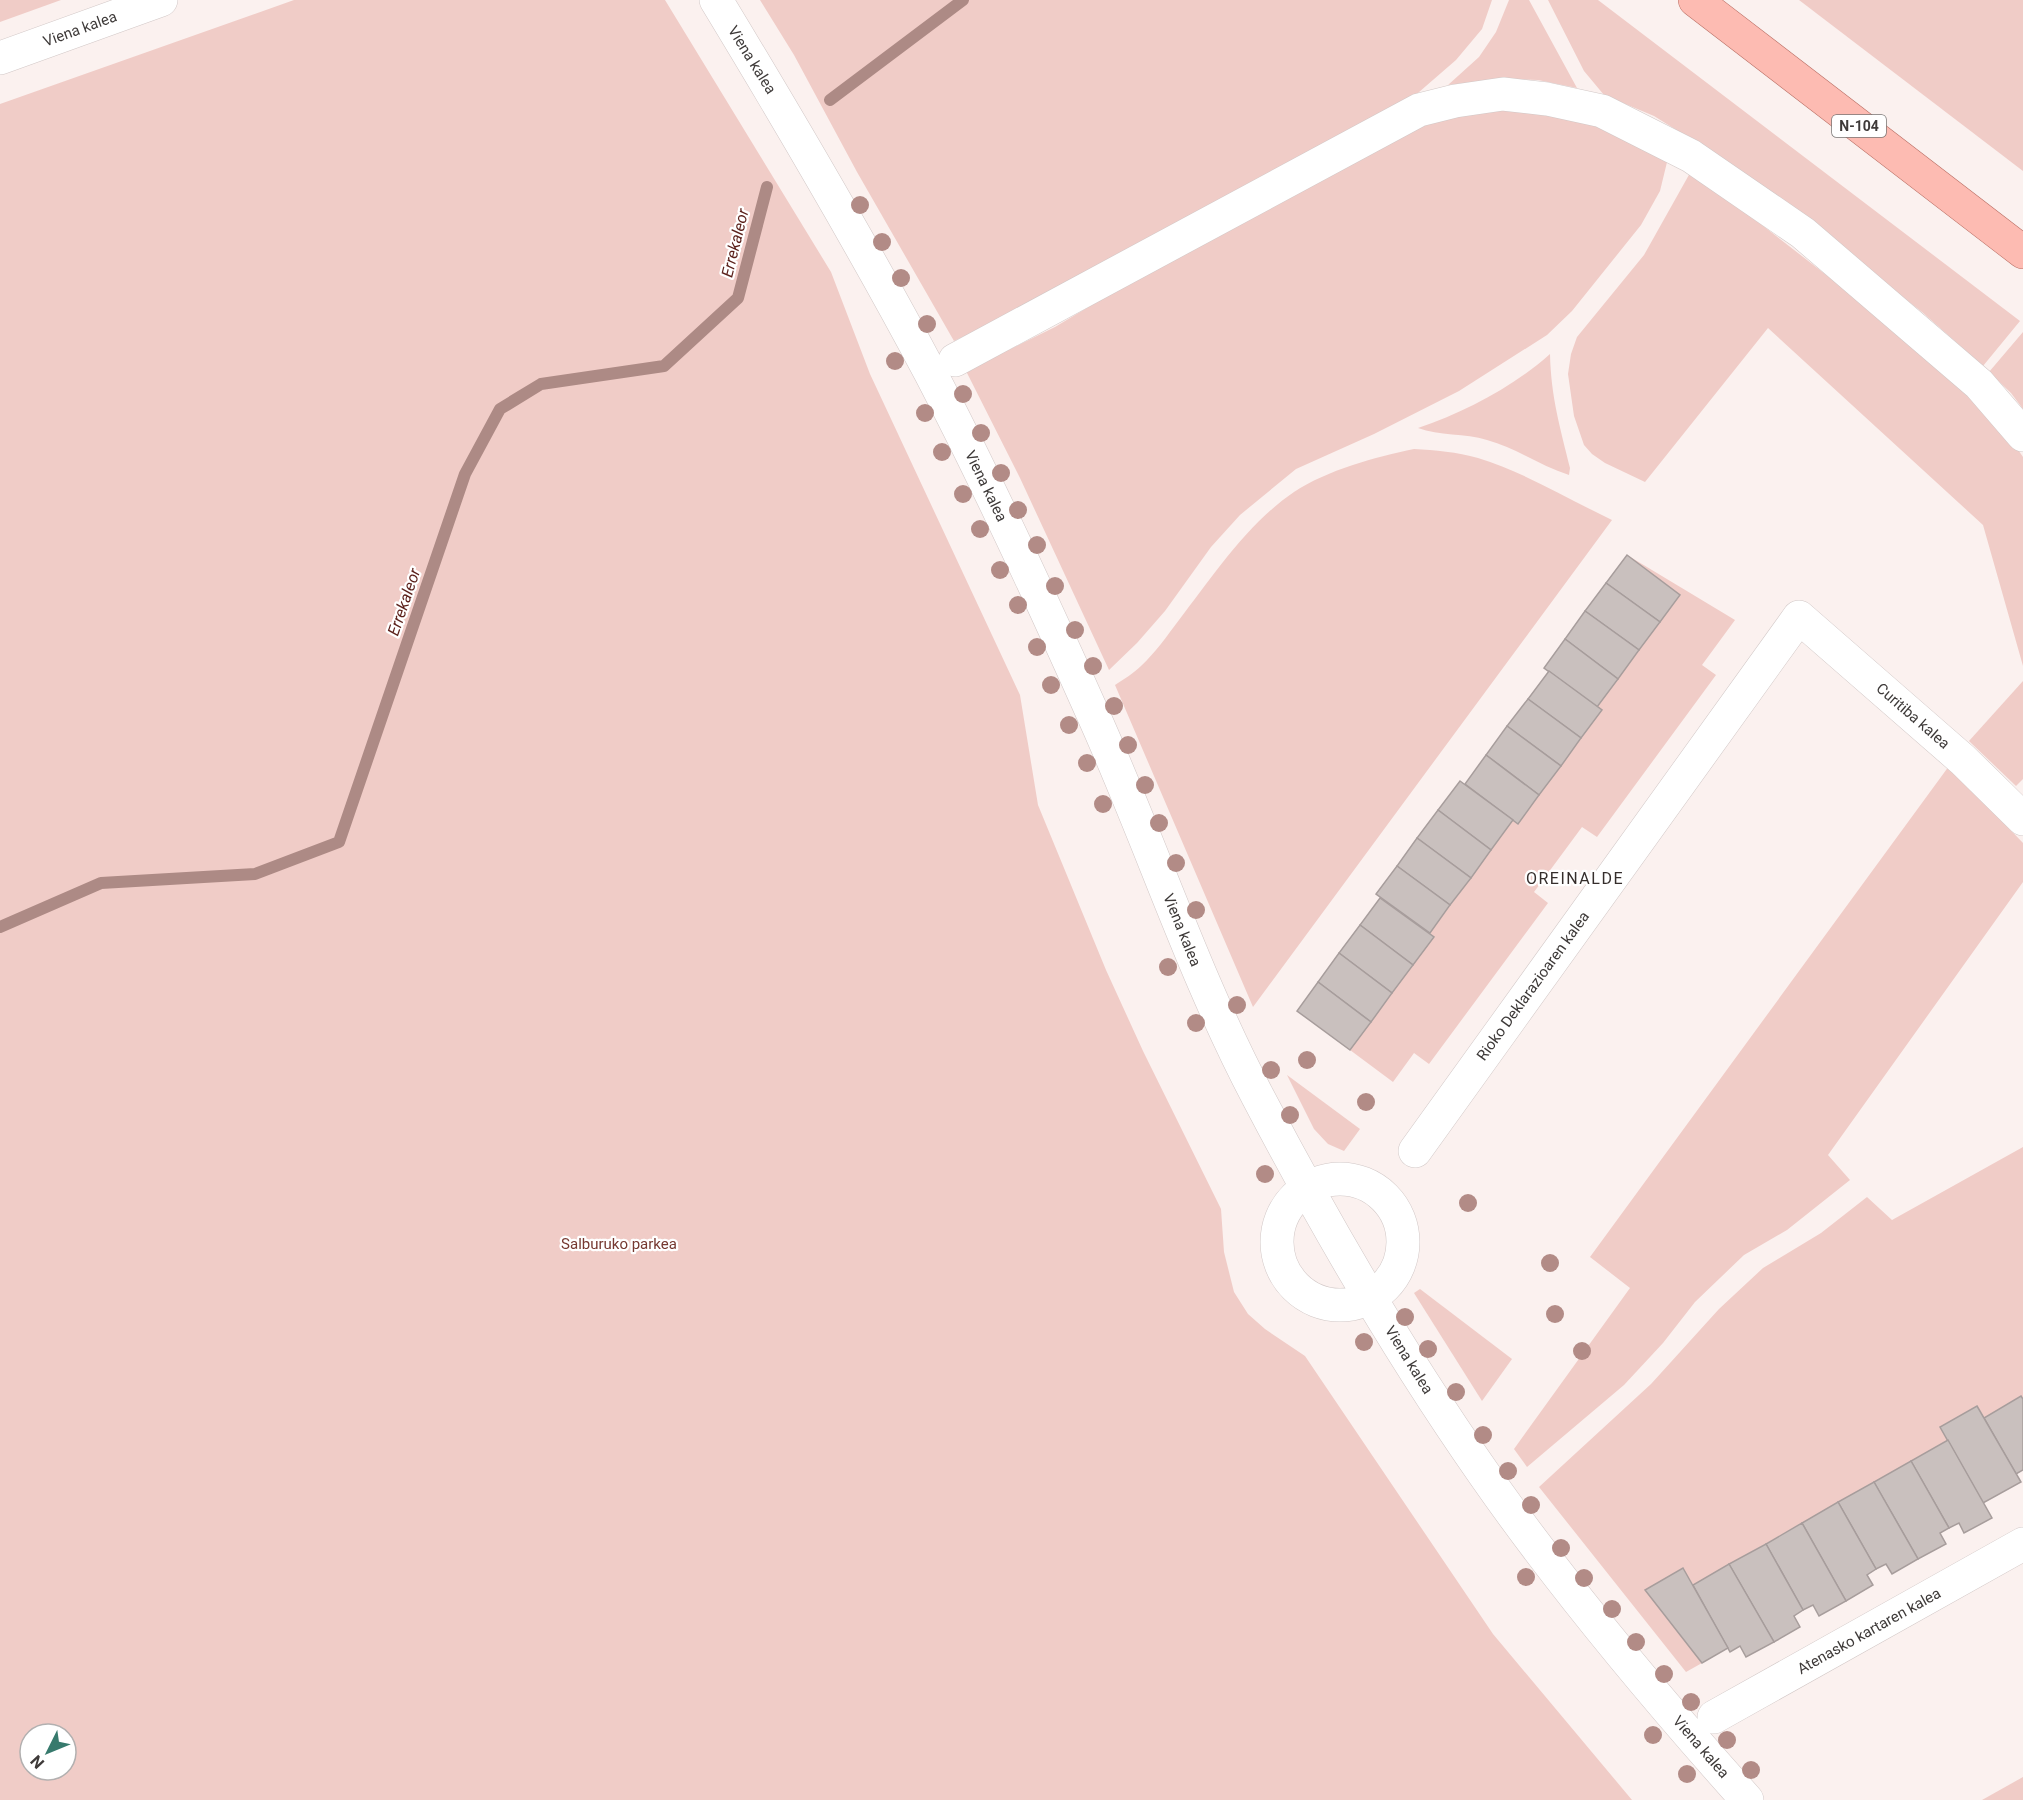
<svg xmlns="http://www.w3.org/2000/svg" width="2023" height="1800" font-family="Roboto,sans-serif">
	<rect width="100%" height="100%" fill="#fbf1ef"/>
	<!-- green -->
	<g fill="#f0ccc7" fill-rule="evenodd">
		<path d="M0 0H61L0 22Z"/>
		<path d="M294 0H665L831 272 870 374 1020 695 1038 805 1106 970 1143 1051 1221 1209 1224 1252 1234 1292 1248 1314 1265 1329 1305 1356 1493 1634 1632 1800H0V104ZM30 1734H66V1770H30Z"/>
		<path d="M760 0H1492L1482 29 1456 60 1411 99 1046 298 954 341 857 172 794 55Z"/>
		<path d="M1509 0H1529L1577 88 1538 80 1503 79 1448 85 1479 57 1496 32Z"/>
		<path d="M1548 0H1598L2020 321 1983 366 1922 312 1842 250 1699 144 1654 116 1604 95 1584 71Z"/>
		<path d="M1799 0H2023V171Z"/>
		<path d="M1517 108 1600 125 1668 158 1660 191 1641 225 1572 311 1547 335 1459 391 1374 434 1296 469 1240 515 1211 547 1165 611 1137 643 1109 670 1020 478 966 371 1055 327 1142 275 1432 118Z"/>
		<path d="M1690 173 1762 225 1929 355 2010 438 2023 457V666L1983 525 1768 328 1645 482 1605 463 1592 454 1584 445 1574 416 1568 374 1571 354 1577 337 1644 255Z"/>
		<path d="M2023 332V409L2011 393 1989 372Z"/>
		<path d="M1550 354C1551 397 1560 427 1570 468L1569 475C1541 466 1516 448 1487 440 1465 433 1439 436 1418 428 1465 412 1513 387 1550 354Z"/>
		<path d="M1414 449C1435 450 1457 452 1478 458 1524 472 1568 499 1612 520L1253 1007 1115 685C1124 679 1134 673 1141 666 1155 653 1167 636 1179 620 1213 576 1247 524 1294 492 1327 470 1376 457 1414 449Z"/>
		<path d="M1627 555 1735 620 1702 665 1716 675 1597 837 1582 827 1534 892 1548 903 1429 1064 1414 1053 1393 1082 1350 1050 1433 937 1430 933 1513 820 1518 823 1602 710 1597 707 1680 595Z"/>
		<path d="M2023 681V779L2016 786 1969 741Z"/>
		<path d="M1949 766 2023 843V882L1828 1155 1850 1180 1787 1230 1744 1255 1695 1302 1663 1343 1624 1385 1527 1467 1514 1449 1630 1288 1590 1257Z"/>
		<path d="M1287 1075 1360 1129 1344 1151 1328 1144 1314 1129Z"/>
		<path d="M2023 1147V1399L2021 1397 1984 1418 1977 1406 1940 1427 1948 1440 1693 1585 1683 1568 1646 1590 1702 1663 1686 1672 1539 1487 1651 1384 1719 1309 1763 1268 1821 1233 1867 1197 1892 1220Z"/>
		<path d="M1420 1289 1512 1359 1482 1401 1414 1293Z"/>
		<path d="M2023 1777V1800H1982Z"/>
	</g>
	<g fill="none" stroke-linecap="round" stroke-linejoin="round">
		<!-- stream -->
		<g stroke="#ad8a85" stroke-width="12">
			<path d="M830 100 963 0"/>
			<path d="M0 927 101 883 255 874 339 842 465 474 500 409 541 384 664 366 738 298 767 187"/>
		</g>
	</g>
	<!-- building -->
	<g fill="#c9c0be" stroke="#a79d9c" stroke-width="1.5">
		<path d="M1627 555 1680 595 1660 622 1606 583Z"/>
		<path d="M1606 583 1660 622 1639 650 1585 611Z"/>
		<path d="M1585 611 1639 650 1618 679 1565 639Z"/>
		<path d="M1565 639 1618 679 1597 707 1544 668Z"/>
		<path d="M1549 671 1602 710 1581 738 1528 699Z"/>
		<path d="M1528 699 1581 738 1561 766 1507 726Z"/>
		<path d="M1507 726 1561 766 1539 795 1486 755Z"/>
		<path d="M1486 755 1539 795 1518 824 1465 784Z"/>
		<path d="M1460 781 1513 820 1491 850 1438 810Z"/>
		<path d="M1438 810 1491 850 1471 878 1417 838Z"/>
		<path d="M1417 838 1471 878 1450 905 1397 866Z"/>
		<path d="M1397 866 1450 905 1430 933 1376 894Z"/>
		<path d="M1380 898 1434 937 1413 965 1360 925Z"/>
		<path d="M1360 925 1413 965 1392 993 1339 953Z"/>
		<path d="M1339 953 1392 993 1371 1022 1318 982Z"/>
		<path d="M1318 982 1371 1022 1350 1050 1297 1011Z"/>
		<path d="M2021 1396 2023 1399V1470L2016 1474 1984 1418Z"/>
		<path d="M1977 1406 2021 1482 1983 1503 1940 1427Z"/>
		<path d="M1948 1440 1992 1518 1964 1533 1959 1523 1949 1528 1911 1461Z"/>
		<path d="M1911 1461 1949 1528 1940 1533 1946 1544 1918 1559 1874 1482Z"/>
		<path d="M1874 1482 1918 1559 1892 1574 1886 1564 1876 1569 1838 1502Z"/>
		<path d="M1838 1502 1876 1569 1867 1575 1873 1585 1846 1601 1802 1523Z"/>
		<path d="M1802 1523 1846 1601 1819 1616 1813 1605 1803 1610 1766 1544Z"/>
		<path d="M1766 1544 1803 1610 1794 1616 1800 1627 1774 1642 1729 1564Z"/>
		<path d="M1729 1564 1774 1642 1746 1657 1740 1646 1730 1652 1693 1585Z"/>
		<path d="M1683 1568 1728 1648 1702 1663 1645 1590Z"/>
	</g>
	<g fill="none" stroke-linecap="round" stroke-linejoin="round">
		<defs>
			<g id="minor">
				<path d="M716 0C790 122 863 246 930 372 988 483 1041 598 1092 712 1150 840 1193 974 1258 1097 1326 1227 1400 1354 1484 1474 1564 1589 1654 1696 1747 1800"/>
				<path d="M0 58 161 0"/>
				<path d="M955 360 1419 110 1455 101 1503 94 1547 99 1602 111 1691 156 1803 233 1979 384 2023 435"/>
				<path d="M1415 1151 1799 617 1963 760 2023 819"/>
				<circle cx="1340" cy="1242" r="63"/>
				<path d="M1714 1717 2023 1544"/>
			</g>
			<path id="major" d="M1695 0 2023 252"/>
		</defs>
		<!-- minor casing -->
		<use href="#minor" stroke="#d2c8c7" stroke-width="34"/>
		<!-- major casing -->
		<use href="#major" stroke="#b97066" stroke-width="34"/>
		<!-- minor -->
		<use href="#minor" stroke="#fff" stroke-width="33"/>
		<!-- major -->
		<use href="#major" stroke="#fdbbb2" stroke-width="33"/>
	</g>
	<!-- trees -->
	<g fill="#b28b86">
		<circle cx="860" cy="205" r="9"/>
		<circle cx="882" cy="242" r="9"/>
		<circle cx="901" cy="278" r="9"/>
		<circle cx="927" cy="324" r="9"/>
		<circle cx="895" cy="361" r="9"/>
		<circle cx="963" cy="394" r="9"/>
		<circle cx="925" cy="413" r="9"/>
		<circle cx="981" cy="433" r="9"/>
		<circle cx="942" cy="452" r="9"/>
		<circle cx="1001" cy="473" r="9"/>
		<circle cx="963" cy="494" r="9"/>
		<circle cx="1018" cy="510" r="9"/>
		<circle cx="980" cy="529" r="9"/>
		<circle cx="1037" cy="545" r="9"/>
		<circle cx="1000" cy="570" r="9"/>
		<circle cx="1055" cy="586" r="9"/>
		<circle cx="1018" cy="605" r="9"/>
		<circle cx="1075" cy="630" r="9"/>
		<circle cx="1037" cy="647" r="9"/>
		<circle cx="1093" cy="666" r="9"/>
		<circle cx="1051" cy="685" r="9"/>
		<circle cx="1114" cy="706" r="9"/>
		<circle cx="1069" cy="725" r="9"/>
		<circle cx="1128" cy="745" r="9"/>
		<circle cx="1087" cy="763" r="9"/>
		<circle cx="1145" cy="785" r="9"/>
		<circle cx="1103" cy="804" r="9"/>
		<circle cx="1159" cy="823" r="9"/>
		<circle cx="1176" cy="863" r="9"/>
		<circle cx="1196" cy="910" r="9"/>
		<circle cx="1168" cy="967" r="9"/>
		<circle cx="1237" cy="1005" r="9"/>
		<circle cx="1196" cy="1023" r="9"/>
		<circle cx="1307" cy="1060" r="9"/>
		<circle cx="1271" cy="1070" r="9"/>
		<circle cx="1366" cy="1102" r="9"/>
		<circle cx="1290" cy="1115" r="9"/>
		<circle cx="1265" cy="1174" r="9"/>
		<circle cx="1468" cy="1203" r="9"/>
		<circle cx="1550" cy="1263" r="9"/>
		<circle cx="1555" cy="1314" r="9"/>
		<circle cx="1405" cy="1317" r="9"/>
		<circle cx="1364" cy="1342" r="9"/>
		<circle cx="1428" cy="1349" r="9"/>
		<circle cx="1582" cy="1351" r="9"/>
		<circle cx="1456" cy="1392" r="9"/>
		<circle cx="1483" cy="1435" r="9"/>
		<circle cx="1508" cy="1471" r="9"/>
		<circle cx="1531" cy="1505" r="9"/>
		<circle cx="1561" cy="1548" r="9"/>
		<circle cx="1526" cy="1577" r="9"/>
		<circle cx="1584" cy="1578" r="9"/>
		<circle cx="1612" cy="1609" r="9"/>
		<circle cx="1636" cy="1642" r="9"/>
		<circle cx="1664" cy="1674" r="9"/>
		<circle cx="1691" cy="1702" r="9"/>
		<circle cx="1653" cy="1735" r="9"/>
		<circle cx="1727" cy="1740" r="9"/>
		<circle cx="1751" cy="1770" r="9"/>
		<circle cx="1687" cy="1774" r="9"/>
	</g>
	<g text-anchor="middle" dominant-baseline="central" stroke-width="4.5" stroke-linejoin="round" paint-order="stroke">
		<!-- shield labels -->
		<rect fill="#fff" stroke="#787574" stroke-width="1.5" x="1832" y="115" width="54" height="22" rx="4.5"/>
		<g font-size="14" font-weight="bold" fill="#3e3a39">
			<text x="1859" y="126">N-104</text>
		</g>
		<!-- street labels -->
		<g font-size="15" fill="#3e3a39" stroke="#fff">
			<text transform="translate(80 29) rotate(-20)">Viena kalea</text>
			<text transform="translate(752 60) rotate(58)">Viena kalea</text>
			<text transform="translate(986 486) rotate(64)">Viena kalea</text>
			<text transform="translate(1913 716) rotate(41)">Curitiba kalea</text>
			<text transform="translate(1182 930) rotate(68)">Viena kalea</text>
			<text transform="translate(1533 986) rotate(-54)">Rioko Deklarazioaren kalea</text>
			<text transform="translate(1409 1360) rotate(58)">Viena kalea</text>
			<text transform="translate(1869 1631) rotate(-29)">Atenasko kartaren kalea</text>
			<text transform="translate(1701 1747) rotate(49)">Viena kalea</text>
		</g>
		<!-- park labels -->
		<g font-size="15" fill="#763830" stroke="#fff">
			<text x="619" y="1244">Salburuko parkea</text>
		</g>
		<!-- water labels -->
		<g font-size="16" font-style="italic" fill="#5a1f19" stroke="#fff">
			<text transform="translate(735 243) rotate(-76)">Errekaleor</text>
			<text transform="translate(404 602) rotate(-71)">Errekaleor</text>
		</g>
		<!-- neighbourhood labels -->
		<g font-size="16" letter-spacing="1.5" fill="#352e2c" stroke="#fff">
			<text x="1575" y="878">OREINALDE</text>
		</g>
	</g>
	<!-- north arrow -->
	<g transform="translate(48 1752) rotate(227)"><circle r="28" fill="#ffffff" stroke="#b2b0b0" stroke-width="1.5"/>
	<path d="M0-4.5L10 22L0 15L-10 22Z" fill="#377a6d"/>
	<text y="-9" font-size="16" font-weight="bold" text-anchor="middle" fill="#3e3a39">N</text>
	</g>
</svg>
